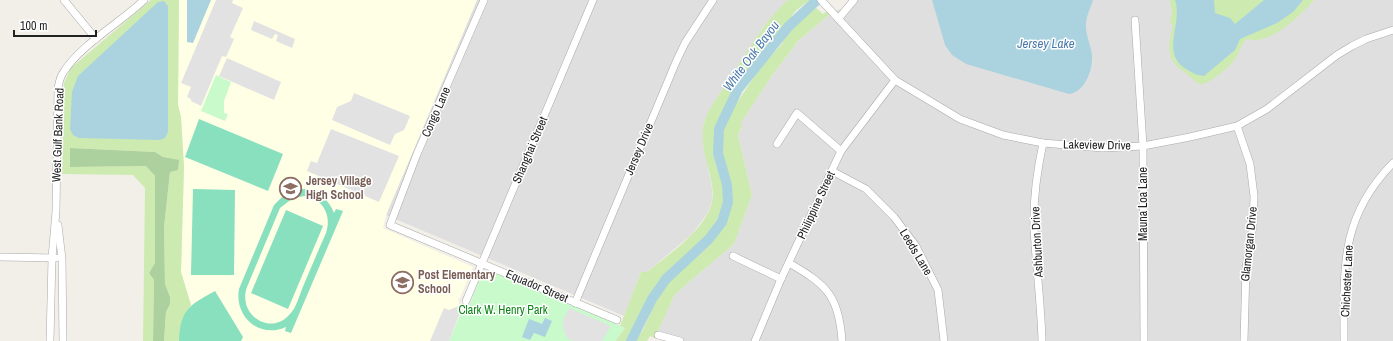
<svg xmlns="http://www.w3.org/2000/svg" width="1393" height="341" font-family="'Archivo Narrow',sans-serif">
	<rect width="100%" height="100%" fill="#f2efe9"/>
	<!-- residential -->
	<g fill="#e0dfdf">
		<path d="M477 0H788L764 26 714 103 704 122 703 134 705 152 712 188V201L707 214 692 234 647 272H641L624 316 386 215Z"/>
		<path d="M850 0H1393V341H667L655 338 674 296 682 288 734 244 752 195 738 135 742 127 739 125 771 77 798 41 830 14 837 10 843 9Z"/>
	</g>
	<!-- education -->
	<path fill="#ffffe5" d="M179 0H477L386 215 383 228 473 267 460 298 458 299 460 307 463 308 449 341H179L191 305 181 272 184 167 181 117 178 105Z"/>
	<!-- grass -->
	<g fill="#cdebb0">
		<path d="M151 0H179L178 105 181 117 184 167 181 272 191 305C183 315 180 329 179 341H164L166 312 170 304V297L165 284 164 227 170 172 163 157 155 152 70 148V167L146 166 155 176V263L149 273 154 280 153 341H143L145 188 133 175 62 174 64 83 71 68Z"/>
		<path d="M788 0H810C803 6 791 11 791 21 762 52 713 104 714 148 715 176 731 186 720 216 711 240 674 264 657 285 644 301 638 323 628 341H615L625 328 620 326 641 272H647C668 255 707 229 712 201 714 191 711 180 709 171 705 156 700 138 704 123 708 109 719 95 727 83 746 54 762 23 788 0Z"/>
		<path d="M1170 0H1314C1300 16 1270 46 1247 39 1239 46 1239 56 1233 62 1228 68 1207 86 1200 84 1194 82 1188 74 1183 71 1164 58 1169 44 1173 24L1170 23 1172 13Z"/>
		<path d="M815 7 823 14 827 11 830 14 798 41 771 77 740 124 742 126 738 135 752 195 734 244 682 288 674 296 655 338 650 336 647 341H635L643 330 659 294 670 281 709 246 719 230 730 205 731 194 724 166 722 134 732 110 760 68 781 45 791 29Z"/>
	</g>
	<!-- forest -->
	<path fill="#add19e" d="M70 148 155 152 163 157 179 160 178 170 170 172 164 227 165 284 170 297V304L166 312 164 341H153L154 280 149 273 155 263V176L146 166 70 167Z"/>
	<!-- park -->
	<g fill="#c8facc">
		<path d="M216 75 231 82 224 101V113L228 114 225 121 201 111Z"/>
		<path d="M488 270 625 328 615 341H449L463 308 470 304 482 273Z"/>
	</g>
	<!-- pitch -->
	<g fill="#88e0be" fill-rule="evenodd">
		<path d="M199 119 283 154 268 191 185 157Z"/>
		<path d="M193 189 235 190 234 275H191Z"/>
		<path d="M305 189C320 192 329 200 334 213L336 209 343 211 291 333 285 331 286 327C260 339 234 317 239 289L274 205 285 194 295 190ZM305 196C323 199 332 215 326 233 318 251 310 270 302 289 299 297 296 308 290 314 271 337 237 315 247 287L280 208 293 198Z"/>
		<path d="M286 210 323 226 288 309 251 293Z"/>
		<path d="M215 291 243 337 241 341H179C180 309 190 305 215 291Z"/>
	</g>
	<!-- parking -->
	<g fill="#e2e2e2">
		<path d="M216 0H233L232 3 243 8 230 37 234 39 226 57 222 56 201 106 191 101V99L187 97 191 87 181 83Z"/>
		<path d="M254 21 295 39 292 48 276 41 278 35 275 34 272 39 251 30Z"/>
		<path d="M227 58 281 82 274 100 219 76Z"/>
		<path d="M354 93 410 116 404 130 395 134 390 145 332 120 337 107 351 101Z"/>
		<path d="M331 129 399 156 379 202 307 171 311 161 317 163Z"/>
		<path d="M459 306 462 308 449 341H430L444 308 449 310Z"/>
		<path d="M569 308 611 326 602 341H573L567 338 563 328V321Z"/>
	</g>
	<!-- water -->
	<g fill="#aad3df">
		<path d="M187 0H211L193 43 187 42Z"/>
		<path d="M932 0H1093C1091 7 1086 16 1086 24 1085 34 1091 45 1092 55 1093 70 1085 92 1069 94L966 64 952 55 945 45Z"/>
		<path d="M1175 0H1214L1215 13 1230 18 1235 24 1264 0H1303L1293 12 1277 23 1240 39 1235 50 1204 76C1196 75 1193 73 1186 69 1160 53 1183 24 1175 0Z"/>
		<path d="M164 1 168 6V132L165 138 160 140 79 138 73 135 70 129 72 92 78 76 158 2Z"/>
		<path d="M545 318 552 321 545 337 534 333 530 340 522 337 529 319 542 324Z"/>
	</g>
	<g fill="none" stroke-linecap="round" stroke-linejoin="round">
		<!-- river -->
		<path stroke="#aad3df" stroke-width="10" d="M631 341 652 299 666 279 708 240 722 222 728 202 727 185 718 153 719 129 738 89 788 27 817 0"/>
		<defs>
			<g id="minor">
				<path d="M64 0 96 39"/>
				<path d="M484 0 417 154 390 225 617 320"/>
				<path d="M821 0 895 80 960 119 1003 135 1043 143 1103 148 1143 146 1190 137 1237 126 1267 109 1337 55 1352 46 1366 39 1393 30"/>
				<path d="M839 18 854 0"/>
				<path d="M1135 20 1143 146 1144 341"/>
				<path d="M1237 126 1250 164 1254 196 1253 225 1246 268 1244 341"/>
				<path d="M777 144 797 113 841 151"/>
				<path d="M832 171 866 189 894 217 916 246 938 290 944 341"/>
				<path d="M58 225 62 259 63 341"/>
				<path d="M733 256 781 279"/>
				<path d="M0 257 56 258"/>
				<path d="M789 263C827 285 839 296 842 341"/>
				<path d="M466 301 593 0"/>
				<path d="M575 303 676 62 685 43 713 0"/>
				<path d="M658 335 680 341"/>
				<path d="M50 341 52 258 56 211 58 88C59 83 60 77 63 73 80 45 120 23 144 0"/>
				<path d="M755 341 781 279 841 151 895 80"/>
				<path d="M1042 341C1041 303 1036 266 1034 228 1033 200 1037 171 1043 143"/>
				<path d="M1344 341C1344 269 1339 218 1393 163"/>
			</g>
		</defs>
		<!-- minor casing -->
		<use href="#minor" stroke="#a9a9a9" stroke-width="8"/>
		<!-- minor -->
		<use href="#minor" stroke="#fff" stroke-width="7"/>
	</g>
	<!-- icons -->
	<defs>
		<symbol id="school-ring" viewBox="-11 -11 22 22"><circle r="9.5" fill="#fff" stroke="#8d6e63" stroke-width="1.5"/><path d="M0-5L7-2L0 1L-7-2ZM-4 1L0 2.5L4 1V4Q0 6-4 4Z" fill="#8d6e63"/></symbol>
	</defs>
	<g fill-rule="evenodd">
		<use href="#school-ring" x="278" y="176" width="25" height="25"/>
		<use href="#school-ring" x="390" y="270" width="25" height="25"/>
	</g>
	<g text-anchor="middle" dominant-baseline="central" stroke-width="3" stroke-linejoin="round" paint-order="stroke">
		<!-- street labels -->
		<g font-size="12" fill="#222" stroke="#fff">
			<text transform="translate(436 112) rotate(-66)">Congo Lane</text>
			<text transform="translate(58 135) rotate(-88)">West Gulf Bank Road</text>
			<text transform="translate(1097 145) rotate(1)">Lakeview Drive</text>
			<text transform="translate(639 149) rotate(-67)">Jersey Drive</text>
			<text transform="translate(530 150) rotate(-67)">Shanghai Street</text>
			<text transform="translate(1143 204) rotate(-90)">Mauna Loa Lane</text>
			<text transform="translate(816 205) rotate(-65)">Philippine Street</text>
			<text transform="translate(1037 242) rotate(-93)">Ashburton Drive</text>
			<text transform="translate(1249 244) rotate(-84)">Glamorgan Drive</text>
			<text transform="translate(916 252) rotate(59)">Leeds Lane</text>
			<text transform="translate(1347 281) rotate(-87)">Chichester Lane</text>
			<text transform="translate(537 286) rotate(23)">Equador Street</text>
		</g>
		<!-- education labels -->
		<g font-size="12" font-weight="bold" fill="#785e54" stroke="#fff" text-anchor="start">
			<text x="306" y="181">Jersey Village<tspan x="306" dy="14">High School</tspan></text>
			<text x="418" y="275">Post Elementary<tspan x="418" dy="14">School</tspan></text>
		</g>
		<!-- park labels -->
		<g font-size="12" fill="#0c8416" stroke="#fff">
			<text x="503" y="310">Clark W. Henry Park</text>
		</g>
		<!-- water labels -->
		<g font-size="13" font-style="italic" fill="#4a7aab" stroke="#fff">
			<text x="1046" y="43">Jersey Lake</text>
			<text transform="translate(751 56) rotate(-53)">White Oak Bayou</text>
		</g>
	</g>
	<!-- scale -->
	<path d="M14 30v6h82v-6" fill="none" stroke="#222222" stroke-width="2"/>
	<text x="20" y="30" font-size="12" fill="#222222" stroke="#ffffff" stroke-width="3" paint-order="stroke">100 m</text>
</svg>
